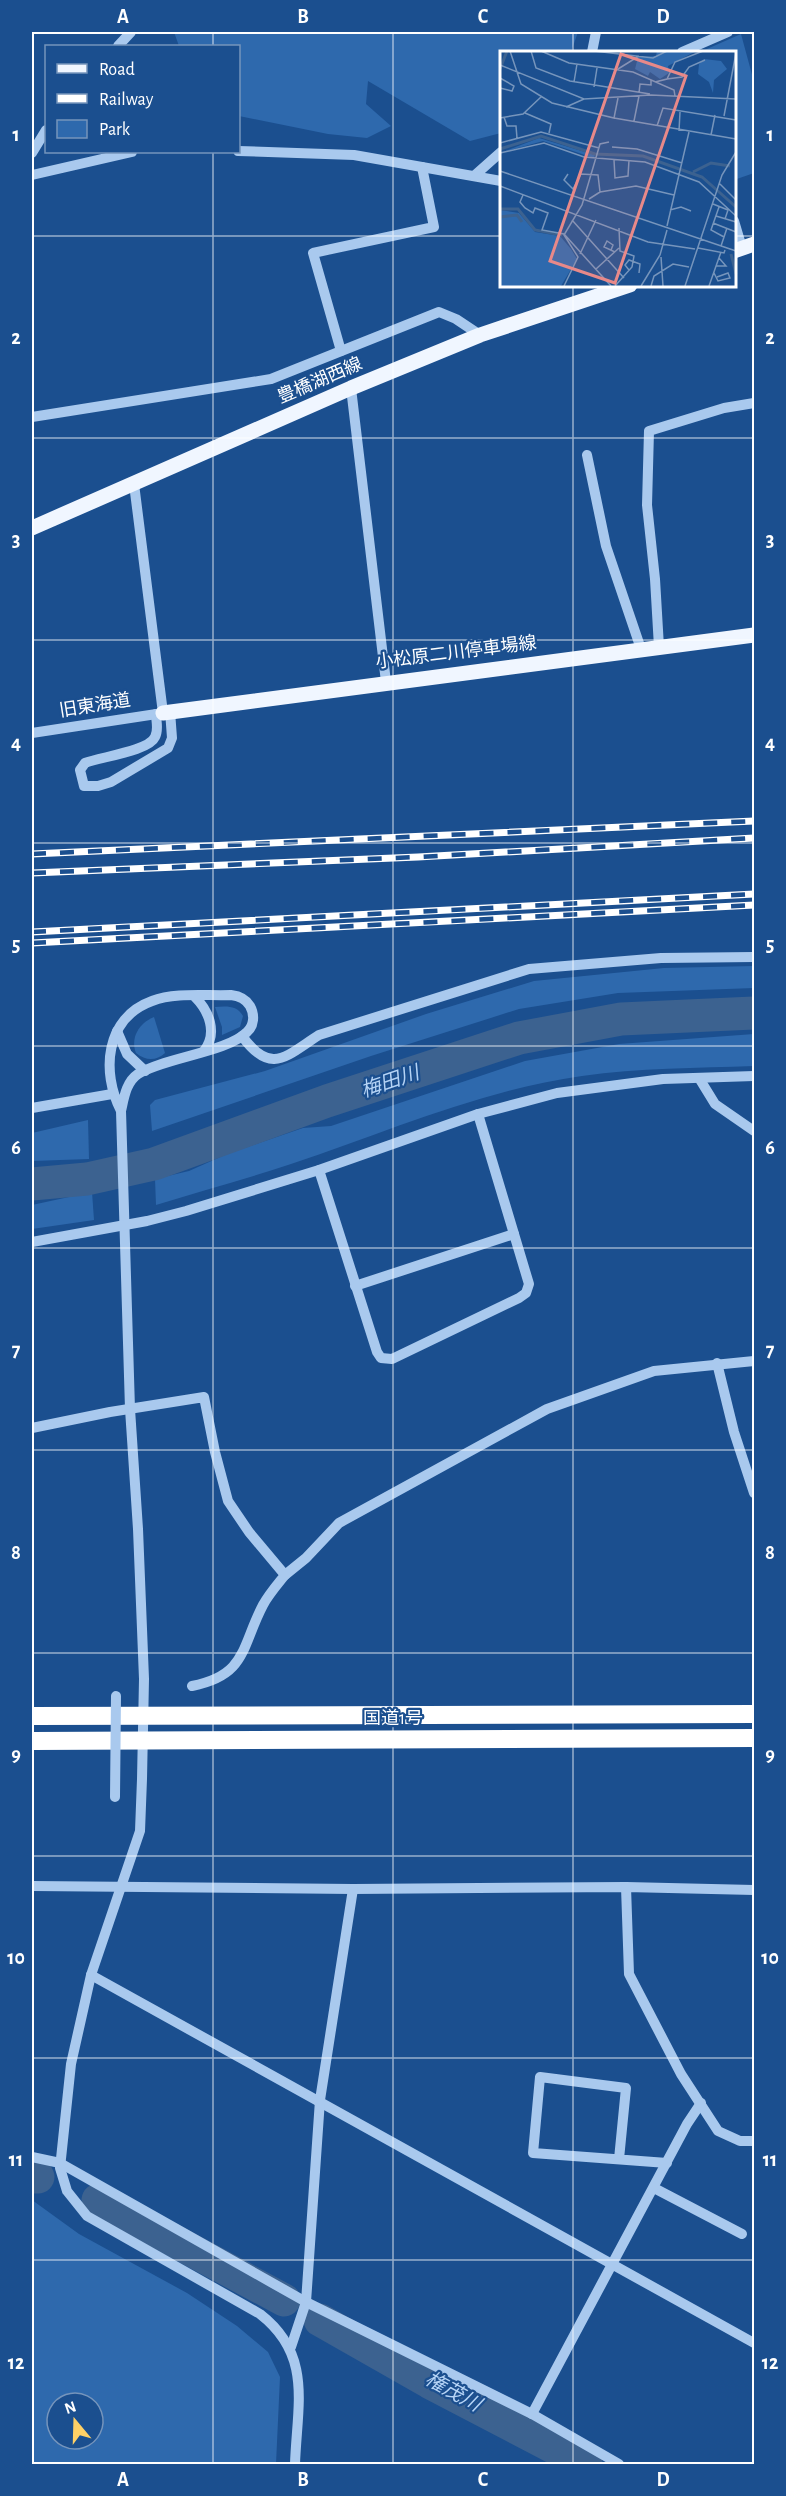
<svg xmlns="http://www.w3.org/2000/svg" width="786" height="2496" font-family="'Alegreya Sans','Noto Sans JP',sans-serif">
	<rect width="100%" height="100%" fill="#1b4f8f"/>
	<!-- green -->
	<g fill="#2e69ad" fill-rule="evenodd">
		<path d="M174 32H578L571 52H501V133L470 141 368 81 366 104 391 126 367 138 328 134 239 116 238 46H179Z"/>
		<path d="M741 34 754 82V173L734 180V52H700Z"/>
		<path d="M754 966V988L618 993 519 1009 371 1056 152 1131 150 1105 155 1100 265 1071 426 1014 534 981 664 968Z"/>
		<path d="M215 1007C226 1006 237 1005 243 1016L240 1027 222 1035V1027Z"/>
		<path d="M154 1017 165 1053C156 1061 146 1061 136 1053 130 1038 139 1023 154 1017Z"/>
		<path d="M754 1034V1066C697 1068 639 1068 582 1076 481 1090 387 1132 291 1164 246 1179 201 1191 156 1205L155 1179 189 1171 227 1154 303 1128 331 1126 525 1061 619 1044Z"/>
		<path d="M88 1120 89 1159 32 1161V1133Z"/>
		<path d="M92 1192 94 1220 32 1229V1205Z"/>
		<path d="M32 2200 79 2234 187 2293 237 2326 268 2352 280 2377 276 2464H32ZM57 2403H93V2439H57Z"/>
	</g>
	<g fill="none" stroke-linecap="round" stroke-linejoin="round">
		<!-- river -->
		<g stroke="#3c6290" stroke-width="33">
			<path d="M32 1184 87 1179 154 1164 327 1101 519 1038 621 1019 754 1013"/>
			<path d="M32 2177H38"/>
			<path d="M98 2200 284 2300"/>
			<path d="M320 2320 429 2382 586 2464"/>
		</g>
		<!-- minor -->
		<g stroke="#a9c9ee" stroke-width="10">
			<path d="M118 46 131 32"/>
			<path d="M592 52 596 32"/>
			<path d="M682 52 728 32"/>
			<path d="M238 151 354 155 501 181"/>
			<path d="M32 153 46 130"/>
			<path d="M32 175 132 152"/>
			<path d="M474 176 501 152"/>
			<path d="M734 221 742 248"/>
			<path d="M341 351 313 253 434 227 422 167"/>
			<path d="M351 388 386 682"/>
			<path d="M32 417 271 379 439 312 456 319 480 335"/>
			<path d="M587 455 606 546 641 649"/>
			<path d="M659 647 655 579 647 505 649 431 724 408 754 403"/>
			<path d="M156 714C156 721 159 730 155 737 149 751 100 757 85 763L80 770 84 786H98L111 782 168 748 172 738 170 711"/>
			<path d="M32 733 163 713 134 484"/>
			<path d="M195 997C209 1011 218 1033 204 1051"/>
			<path d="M117 1031 127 1054 145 1071"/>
			<path d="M242 1036C271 1076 286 1056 319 1035L529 969 661 958 754 957"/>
			<path d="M699 1078 715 1104 754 1131"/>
			<path d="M32 1108 112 1094"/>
			<path d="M121 1111C101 1072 105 1018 152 1001 175 992 206 996 231 995 239 996 246 999 250 1006 255 1015 254 1026 247 1032 228 1052 163 1058 138 1074 126 1082 124 1098 121 1111L130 1409 138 1529 144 1679 142 1779 140 1831 91 1975 71 2064 60 2168 67 2191 87 2216 260 2314C313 2355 297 2405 295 2464"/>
			<path d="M319 1170 377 1352 381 1358 392 1359 519 1298 526 1293 529 1284 478 1114"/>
			<path d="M32 1242 147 1221 186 1211 319 1170 478 1114 557 1093 663 1079 754 1076"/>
			<path d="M355 1286 514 1234"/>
			<path d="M717 1363 734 1432 754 1493"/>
			<path d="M32 1428 110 1412 204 1397 215 1452 228 1501 249 1532 285 1575C277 1585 269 1594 263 1605 241 1647 247 1675 192 1686"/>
			<path d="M285 1575 306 1558 339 1523 547 1409 654 1371 754 1361"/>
			<path d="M32 1886 353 1889 626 1887 754 1890"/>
			<path d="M626 1887 629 1974 681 2074 718 2131 740 2141H754"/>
			<path d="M91 1975 754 2343"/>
			<path d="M32 2157 60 2163 306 2302 532 2414 619 2464"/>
			<path d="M619 2159 626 2088 540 2077 533 2153 667 2163"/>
			<path d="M654 2188 742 2234"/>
			<path d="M291 2347 306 2302 320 2100 353 1889"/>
			<path d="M532 2414 687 2124 701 2103"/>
		</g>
		<!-- major -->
		<g stroke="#f0f6ff" stroke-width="15">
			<path d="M734 251 754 244"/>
			<path d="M32 528 351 388 480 335 630 285"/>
			<path d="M163 713 754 635"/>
		</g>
		<!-- highway -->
		<g stroke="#fff" stroke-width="18">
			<path d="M32 1716 754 1714"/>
			<path d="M32 1741 754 1738"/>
		</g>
		<defs>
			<g id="rail">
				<path d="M32 854 754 821"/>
				<path d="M32 873 418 857 754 838"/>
				<path d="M32 932 754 894"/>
				<path d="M32 943 754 905"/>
			</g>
		</defs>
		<!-- rail casing -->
		<use href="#rail" stroke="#fff" stroke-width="7"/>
		<!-- rail -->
		<use href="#rail" stroke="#1b4f8f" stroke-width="4.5" stroke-dasharray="14" stroke-linecap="butt"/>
		<!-- minor-bridge -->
		<path stroke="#a9c9ee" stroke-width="10" d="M115 1797 116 1696"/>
	</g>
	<!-- grid -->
	<path fill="none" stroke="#fff" stroke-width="1.5" stroke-opacity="0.55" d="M213 32V46M393 32V2464M573 32V52M213 152V2464M32 236H501M734 236H754M573 285V2464M32 438H754M32 640H754M32 843H754M32 1046H754M32 1248H754M32 1450H754M32 1653H754M32 1856H754M32 2058H754M32 2260H754"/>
	<g text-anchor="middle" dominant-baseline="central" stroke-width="4.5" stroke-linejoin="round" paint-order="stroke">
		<!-- street labels -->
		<g font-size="18" fill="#fff" stroke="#1b4f8f">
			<text transform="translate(320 381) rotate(-23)">豊橋湖西線</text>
			<text transform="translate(456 653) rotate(-7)">小松原二川停車場線</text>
			<text transform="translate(95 706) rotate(-9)">旧東海道</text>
			<text x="393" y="1719">国道1号</text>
		</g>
		<!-- water labels -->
		<g font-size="20" font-style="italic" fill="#b5d3f5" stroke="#1b4f8f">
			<text transform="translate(390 1082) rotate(-19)">梅田川</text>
			<text transform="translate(453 2392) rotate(29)">権茂川</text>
		</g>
	</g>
	<!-- overview -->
	<g transform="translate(500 51)">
		<rect width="236" height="236" fill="#1b4f8f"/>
		<path d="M157 0H196L168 15 169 22 160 28 150 21 148 25 135 18 138 6 156 5ZM204 8 221 10 227 18 214 29 213 42 209 31 198 23 199 13ZM39 87 95 104 94 107 43 90 0 102ZM0 159 19 162 35 181 60 185 71 198 77 208 61 235H0Z" fill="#2e69ad"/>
		<path fill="none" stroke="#3c6290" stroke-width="3" d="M0 18 7 0M0 98 41 85 95 103 143 105 202 126 236 156M193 121 211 112 230 115M0 158H18L35 179 62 184M0 166 17 164 22 171M231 203 236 223"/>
		<path fill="none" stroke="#7695bc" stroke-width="1.5" d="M10 0 21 33 52 52 114 67 118 47M31 0 36 17 70 30 150 43M41 0 69 12 133 21 174 39 175 45M94 0 153 7 167 0M0 14 84 48 151 44 236 48M118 18 139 5M0 27 14 35 12 40 0 37M167 28 182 26 189 16 205 9M74 31 77 13M155 31 167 28 175 11 203 0M94 36 97 17M139 42 140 33 151 34V29M66 56 84 48M25 62 51 73 49 82M224 65 236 2M4 66 7 75H16L17 87M0 67 23 63 42 45M114 67 236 88M134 70 139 45M157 75 163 57 236 69M179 80 180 61M211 84 215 64M0 92 41 81 99 97M112 96 137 98 182 112M0 102 44 92 84 106 145 111 199 131 236 165M114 109 115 127 128 125 129 109M0 120 236 200M68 123 64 129 73 138 81 123 98 124 100 141 89 148M219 132 236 149M0 135 148 191 195 198M100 141 136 135 174 144M23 144 20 151 25 157 33 162 35 157 48 162 42 179 64 183 111 235M213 153 228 159 225 168M219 156 211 179 224 186M170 159 181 156 191 160M216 165 236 171M72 169 124 227M213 172 236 181M167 175 189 81M221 195 227 177M198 197 224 202 225 199M111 199 113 194 107 190 104 196 115 201M80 203 96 169M161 206 163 235M216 215H226L219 207M96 218 119 197M129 219 125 214 129 209 140 213 139 222M214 222 218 230 230 227 228 222 217 226M64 235 78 206 64 184 82 154 100 93 109 91M115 235 132 216 134 205 120 200 119 177M141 235 160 204 167 179M151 235 154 225 173 213 189 216M185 235 222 124 236 101M209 235 221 201"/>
		<path fill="#e88989" fill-opacity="0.15" stroke="#e88989" stroke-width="3" d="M121 3 186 25 115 232 50 210Z"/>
		<rect width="236" height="236" fill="none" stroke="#fff" stroke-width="3"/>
	</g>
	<!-- border -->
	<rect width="786" height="2496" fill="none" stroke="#1b4f8f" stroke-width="66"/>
	<!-- legend -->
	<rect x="45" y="45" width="195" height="108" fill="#1b4f8f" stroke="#7695bc" stroke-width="1.5"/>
	<rect x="57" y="64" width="30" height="9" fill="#f0f6ff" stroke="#7695bc" stroke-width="1.5"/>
	<text x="99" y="75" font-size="18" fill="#ffffff">Road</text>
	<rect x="57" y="94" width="30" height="9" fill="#ffffff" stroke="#7695bc" stroke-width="1.5"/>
	<text x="99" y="105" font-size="18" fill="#ffffff">Railway</text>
	<rect x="57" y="120" width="30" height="18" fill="#2e69ad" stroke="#7695bc" stroke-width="1.5"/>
	<text x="99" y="135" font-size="18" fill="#ffffff">Park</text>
	<!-- north arrow -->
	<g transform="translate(75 2421) rotate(341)"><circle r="28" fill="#1b4f8f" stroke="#7695bc" stroke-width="1.5"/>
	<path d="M0-4.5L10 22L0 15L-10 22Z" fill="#ffd166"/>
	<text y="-9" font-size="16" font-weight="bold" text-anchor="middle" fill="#ffffff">N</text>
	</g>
	<rect x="33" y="33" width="720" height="2430" fill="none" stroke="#fff" stroke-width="2"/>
	<g font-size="20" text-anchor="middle" font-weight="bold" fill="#fff">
		<text x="123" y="23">A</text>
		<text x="303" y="23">B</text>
		<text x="483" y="23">C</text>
		<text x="663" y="23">D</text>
		<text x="16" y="141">1</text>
		<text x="770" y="141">1</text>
		<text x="16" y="344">2</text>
		<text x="770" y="344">2</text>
		<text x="16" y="546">3</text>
		<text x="770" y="546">3</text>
		<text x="16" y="749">4</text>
		<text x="770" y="749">4</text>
		<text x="16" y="951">5</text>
		<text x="770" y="951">5</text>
		<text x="16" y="1154">6</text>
		<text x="770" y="1154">6</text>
		<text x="16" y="1356">7</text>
		<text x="770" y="1356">7</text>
		<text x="16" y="1559">8</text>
		<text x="770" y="1559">8</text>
		<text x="16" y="1761">9</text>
		<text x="770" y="1761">9</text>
		<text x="16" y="1964">10</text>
		<text x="770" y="1964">10</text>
		<text x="16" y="2166">11</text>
		<text x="770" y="2166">11</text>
		<text x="16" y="2369">12</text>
		<text x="770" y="2369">12</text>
		<text x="123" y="2486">A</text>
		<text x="303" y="2486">B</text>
		<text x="483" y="2486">C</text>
		<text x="663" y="2486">D</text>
	</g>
</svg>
